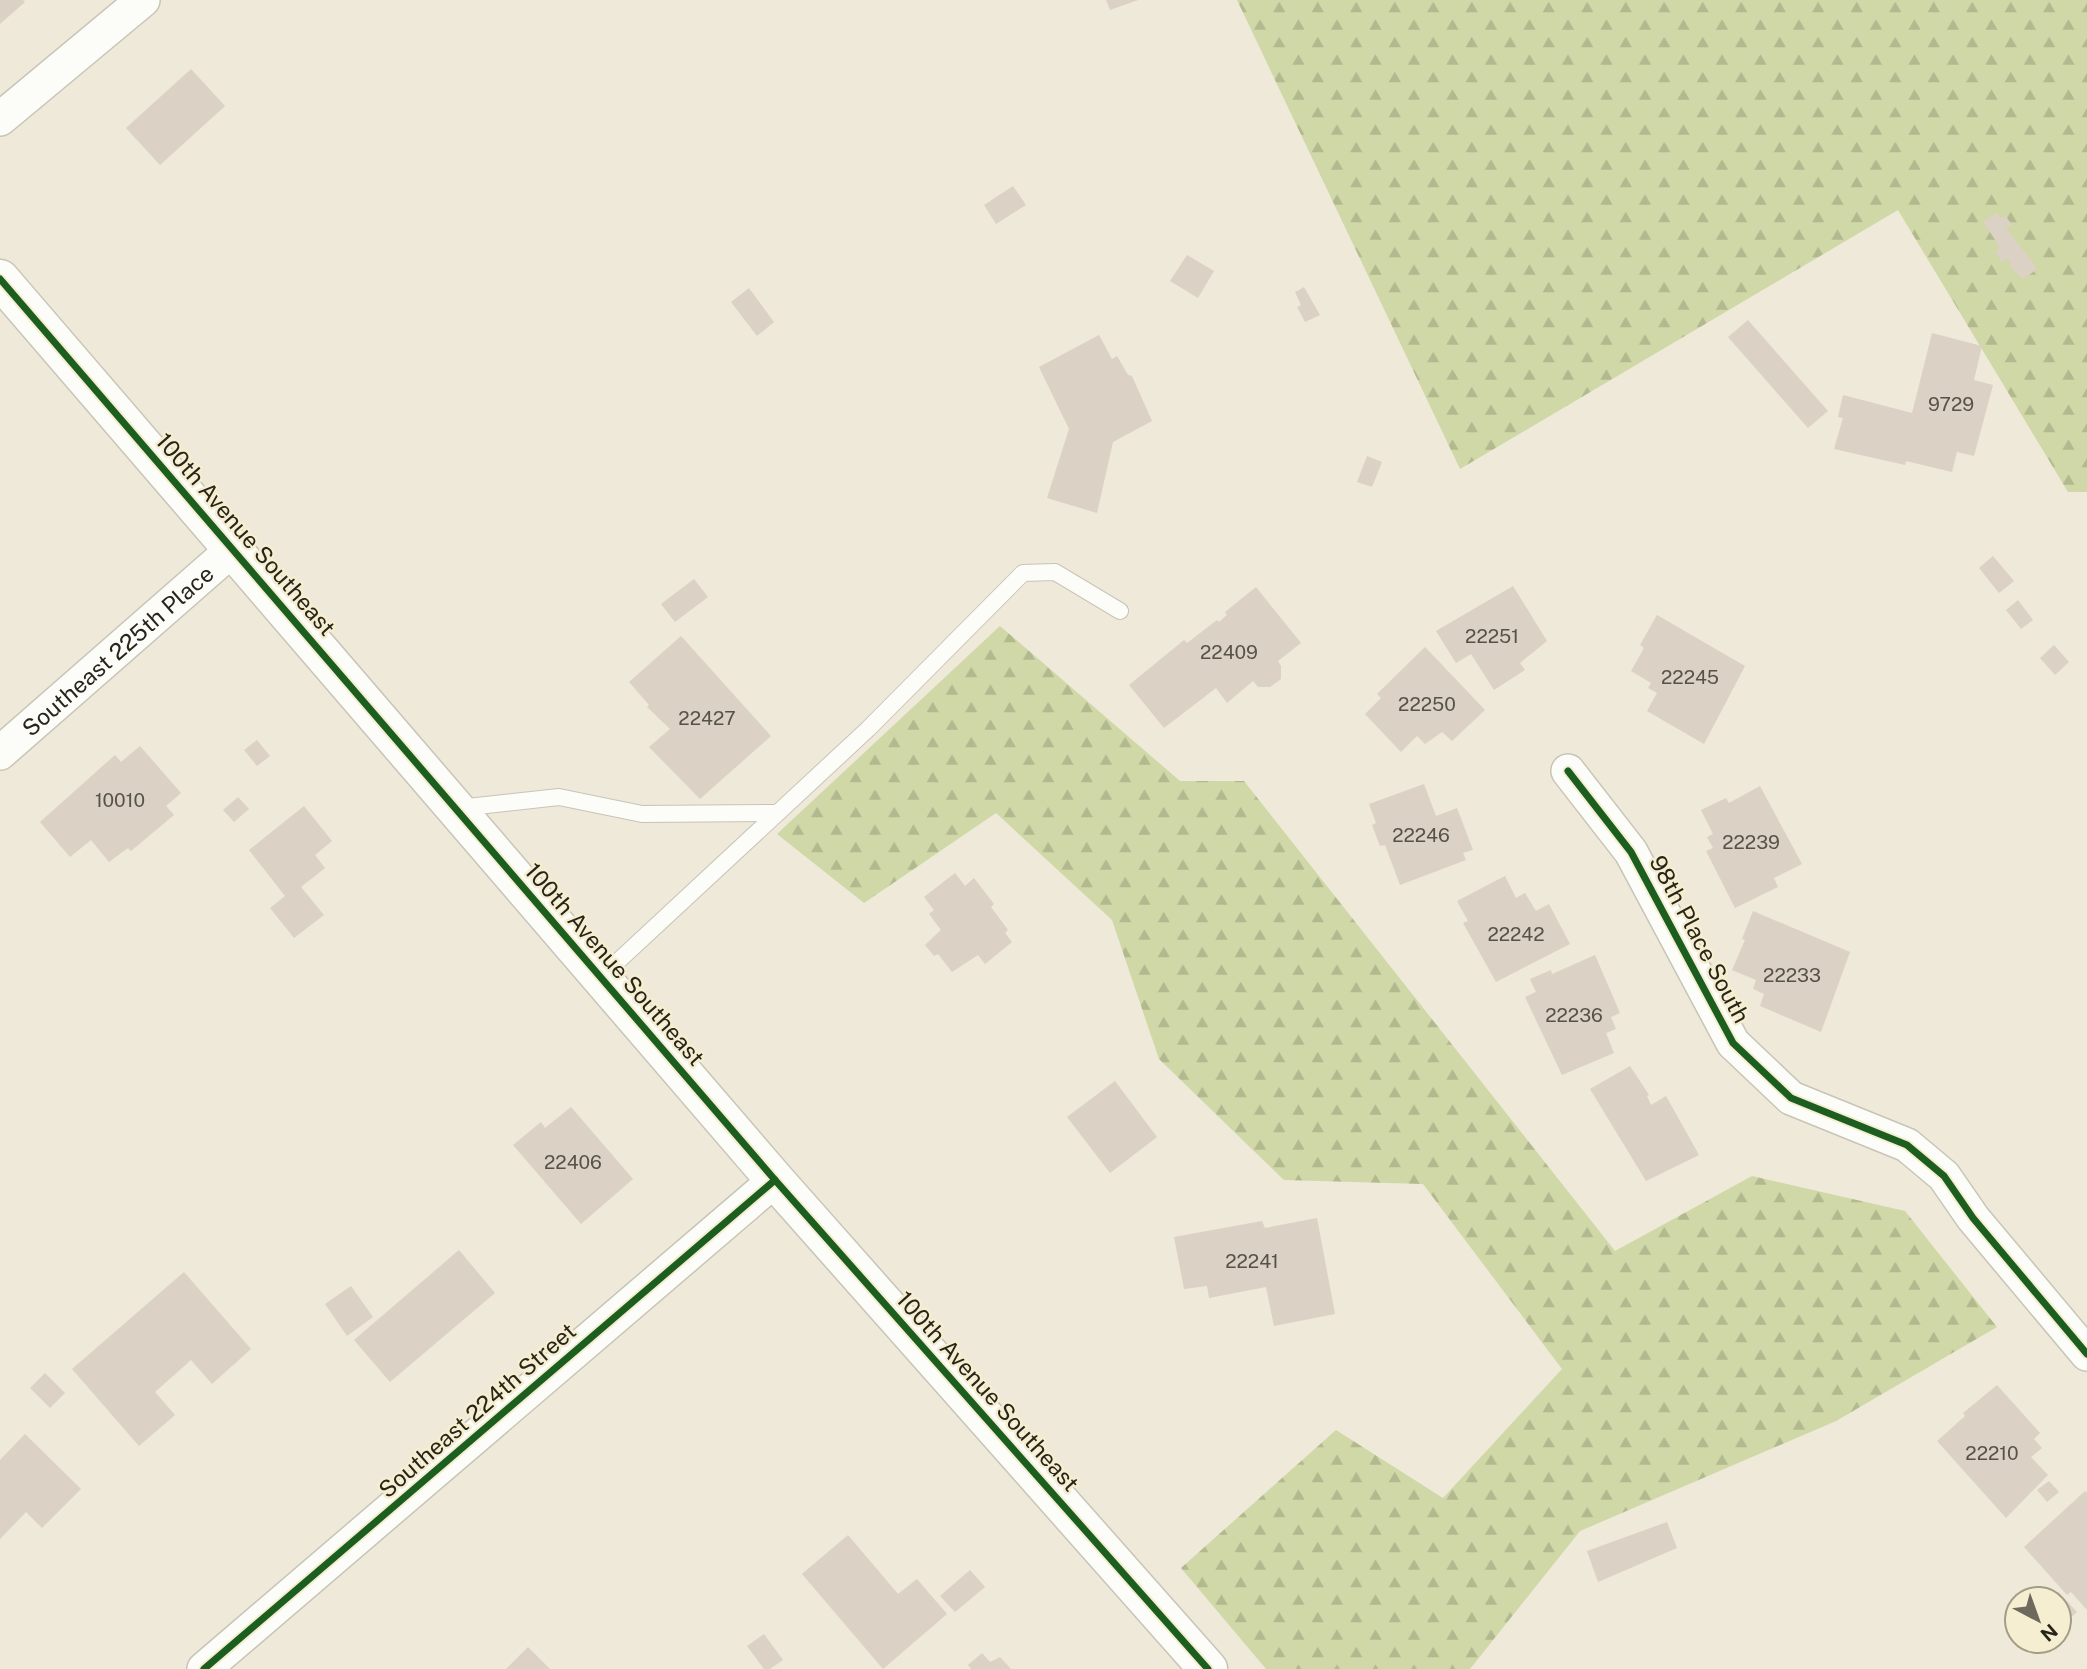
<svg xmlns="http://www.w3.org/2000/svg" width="2087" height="1669" font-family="'Public Sans',sans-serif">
	<defs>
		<pattern id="forest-firs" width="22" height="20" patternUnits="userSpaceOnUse" patternTransform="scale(1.75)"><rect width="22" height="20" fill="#d0d8a7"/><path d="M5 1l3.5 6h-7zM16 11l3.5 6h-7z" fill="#b3b98f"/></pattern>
	</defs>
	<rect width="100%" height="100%" fill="#eee9d8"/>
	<!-- forest -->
	<g fill="url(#forest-firs)">
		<path d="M1237 0H2087V492H2068L1898 210 1460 469Z"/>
		<path d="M1000 626 1180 781H1244L1615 1251 1752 1176 1905 1211 1997 1327 1836 1421 1580 1531 1470 1669H1266L1181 1568 1336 1430 1443 1498 1562 1369 1423 1184 1284 1180 1159 1059 1112 920 996 813 864 903 777 834Z"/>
	</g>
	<!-- building -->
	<g fill="#dbd1c5">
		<path d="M0 0H23L25 2 0 24Z"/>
		<path d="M1106 0H1138L1110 10Z"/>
		<path d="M191 69 225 106 160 165 126 128Z"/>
		<path d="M1013 186 1026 205 996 224 984 205Z"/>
		<path d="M1996 213 2000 218 2005 215 2012 225 2006 228 2035 265 2036 270 2023 279 2010 267 2012 265 2008 258 2002 262 1995 251 2000 247 1983 222Z"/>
		<path d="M1187 255 1214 271 1198 298 1170 281Z"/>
		<path d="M1304 287 1320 315 1305 322 1297 307 1301 305 1295 292Z"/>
		<path d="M749 288 774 322 757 336 731 302Z"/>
		<path d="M1748 320 1828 411 1808 428 1728 337Z"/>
		<path d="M1932 333 1982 346 1974 380 1993 385 1974 456 1957 452 1952 472 1906 461 1905 465 1834 449 1843 418 1838 417 1843 395 1912 413Z"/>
		<path d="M1099 335 1112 359 1117 356 1128 375 1132 376 1152 421 1113 442 1097 513 1047 498 1069 429 1039 367Z"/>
		<path d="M1367 456 1382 462 1372 487 1357 482Z"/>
		<path d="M1993 556 2014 581 1999 593 1979 568Z"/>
		<path d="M694 579 708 597 675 622 661 604Z"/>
		<path d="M1513 586 1547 641 1520 663 1525 670 1494 690 1471 654 1456 663 1436 631Z"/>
		<path d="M1256 587 1301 643 1278 661 1281 666V679L1270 687H1258L1253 681 1227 703 1216 688 1164 728 1129 685 1184 640 1187 643 1217 620 1219 622 1227 615 1225 612Z"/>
		<path d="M2018 600 2033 620 2021 629 2006 610Z"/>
		<path d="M1657 615 1745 666 1704 744 1647 711 1657 693 1648 688 1651 683 1631 671 1644 648 1640 645Z"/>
		<path d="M681 636 771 736 700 799 649 747 670 729 647 707 649 705 629 682Z"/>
		<path d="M2054 645 2069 662 2055 675 2040 658Z"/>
		<path d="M1425 647 1485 710 1452 741 1442 732 1425 744 1417 736 1401 752 1365 714 1381 698 1377 694Z"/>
		<path d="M257 740 270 756 257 766 244 750Z"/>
		<path d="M140 746 181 793 166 806 174 815 131 851 128 848 109 862 91 840 70 857 40 822 115 755 121 762Z"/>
		<path d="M1424 784 1436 816 1457 808 1473 850 1463 853 1466 860 1400 885 1385 845 1380 846 1372 825 1376 823 1369 804Z"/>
		<path d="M1760 786 1802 864 1774 878 1778 887 1735 908 1706 851 1713 848 1707 837 1713 834 1701 810 1726 798 1729 803Z"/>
		<path d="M238 797 249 809 234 822 223 810Z"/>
		<path d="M304 806 332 841 315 855 325 868 301 887 324 915 294 938 270 908 285 896 249 850Z"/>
		<path d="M955 873 965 886 974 878 994 904 991 907 1008 930 1005 933 1012 942 985 964 978 955 952 972 938 954 934 956 925 945 941 930 929 914 934 910 924 897Z"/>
		<path d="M1505 876 1516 898 1525 893 1536 911 1549 904 1570 944 1496 982 1463 923 1468 921 1457 901Z"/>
		<path d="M1753 911 1850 952 1821 1032 1760 1006 1764 994 1753 989 1756 980 1732 970 1745 940 1742 939Z"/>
		<path d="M1595 955 1620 1013 1611 1017 1616 1029 1606 1033 1614 1053 1562 1075 1525 997 1536 992 1530 979 1551 970 1552 974Z"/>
		<path d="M1630 1066 1649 1095 1647 1096 1651 1105 1666 1096 1699 1155 1646 1181 1590 1089Z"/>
		<path d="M1115 1081 1157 1137 1110 1173 1067 1117Z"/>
		<path d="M571 1107 633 1179 581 1224 513 1145 541 1122 545 1128Z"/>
		<path d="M1317 1218 1335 1314 1274 1326 1266 1287 1209 1298 1207 1286 1184 1289 1174 1237 1262 1221 1265 1228Z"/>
		<path d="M459 1250 495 1293 390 1382 354 1340Z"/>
		<path d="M184 1272 251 1349 212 1384 191 1360 155 1392 175 1415 139 1446 72 1369Z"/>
		<path d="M351 1286 373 1317 347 1336 325 1304Z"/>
		<path d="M45 1373 65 1393 50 1408 30 1388Z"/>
		<path d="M1997 1385 2040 1433 2034 1439 2042 1448 2031 1457 2048 1475 2006 1518 1937 1441 1965 1416 1963 1413Z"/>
		<path d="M25 1434 81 1489 42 1528 26 1512 0 1539V1460Z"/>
		<path d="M2049 1481 2059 1492 2047 1502 2037 1490Z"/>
		<path d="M2085 1491 2087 1493V1610L2071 1592 2067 1595 2024 1547Z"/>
		<path d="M1667 1522 1677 1548 1598 1582 1587 1551Z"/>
		<path d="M848 1535 898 1594 917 1579 947 1614 883 1669 802 1574Z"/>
		<path d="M970 1570 985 1587 955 1612 940 1596Z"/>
		<path d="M2064 1598 2077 1612 2063 1625 2059 1621V1603Z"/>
		<path d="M764 1634 783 1660 770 1669H764L747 1646Z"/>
		<path d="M528 1647 550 1669H506Z"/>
		<path d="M982 1653 990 1662 1000 1657 1011 1669H971L968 1665Z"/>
	</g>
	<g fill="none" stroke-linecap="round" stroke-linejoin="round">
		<defs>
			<g id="service">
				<path d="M459 808 559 797 642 814 777 813"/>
				<path d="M601 977 868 729 1023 573 1055 572 1120 611"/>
			</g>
			<g id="minor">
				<path d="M0 119 143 0"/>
				<path id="s1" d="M0 753 233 549"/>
				<path d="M1568 771 1631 852 1733 1043 1791 1098 1907 1145 1944 1176 1973 1218 2087 1354"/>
				<path d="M204 1669 775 1180"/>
			</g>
			<path id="tertiary" d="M0 279 775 1180 1208 1669"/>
		</defs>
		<!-- service casing -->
		<use href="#service" stroke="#c8c4b7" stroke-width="18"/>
		<!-- minor casing -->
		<use href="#minor" stroke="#c8c4b7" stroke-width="36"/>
		<!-- tertiary casing -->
		<use href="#tertiary" stroke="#c8c4b7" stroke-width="41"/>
		<!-- service -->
		<use href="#service" stroke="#fcfcf9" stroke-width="16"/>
		<!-- minor -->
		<use href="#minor" stroke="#fcfcf9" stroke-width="33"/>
		<!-- tertiary -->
		<use href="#tertiary" stroke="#fcfcf9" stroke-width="38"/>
		<defs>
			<g id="cycleway">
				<path d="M0 279 775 1180 1208 1669"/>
				<path d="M1568 771 1631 852 1733 1043 1791 1098 1907 1145 1944 1176 1973 1218 2087 1354"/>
				<path d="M204 1669 775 1180"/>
			</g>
		</defs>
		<!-- cycleway casing -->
		<use href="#cycleway" stroke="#f6eed0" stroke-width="11"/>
		<!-- cycleway -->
		<use href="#cycleway" stroke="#1b5e20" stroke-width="7"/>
	</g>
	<g text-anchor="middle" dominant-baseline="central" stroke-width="5" stroke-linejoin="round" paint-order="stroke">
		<!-- number labels -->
		<g font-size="19" fill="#575247">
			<text x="1951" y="404">9729</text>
			<text x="1492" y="636">22251</text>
			<text x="1229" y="652">22409</text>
			<text x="1690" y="677">22245</text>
			<text x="1427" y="704">22250</text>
			<text x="707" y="718">22427</text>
			<text x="120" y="800">10010</text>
			<text x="1421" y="835">22246</text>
			<text x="1751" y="842">22239</text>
			<text x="1516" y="934">22242</text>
			<text x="1792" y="975">22233</text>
			<text x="1574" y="1015">22236</text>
			<text x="573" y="1162">22406</text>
			<text x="1252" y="1261">22241</text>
			<text x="1992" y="1453">22210</text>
		</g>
		<!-- street labels -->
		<g font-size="23" fill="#272419" stroke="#f6eed0">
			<text transform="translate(246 534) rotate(49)">100th Avenue Southeast</text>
			<text stroke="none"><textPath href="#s1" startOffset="156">Southeast 225th Place</textPath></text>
			<text transform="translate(1700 939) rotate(62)">98th Place South</text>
			<text transform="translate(615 964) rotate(49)">100th Avenue Southeast</text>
			<text transform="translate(988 1391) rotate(48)">100th Avenue Southeast</text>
			<text transform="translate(477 1410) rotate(-41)">Southeast 224th Street</text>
		</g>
	</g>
	<!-- north arrow -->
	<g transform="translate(2038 1620) rotate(139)"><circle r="33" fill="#f6eed0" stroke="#a39d87" stroke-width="2"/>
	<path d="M0-5L12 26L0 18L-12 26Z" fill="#6d695c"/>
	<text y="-10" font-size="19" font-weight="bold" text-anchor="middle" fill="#272419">N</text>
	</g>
</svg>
